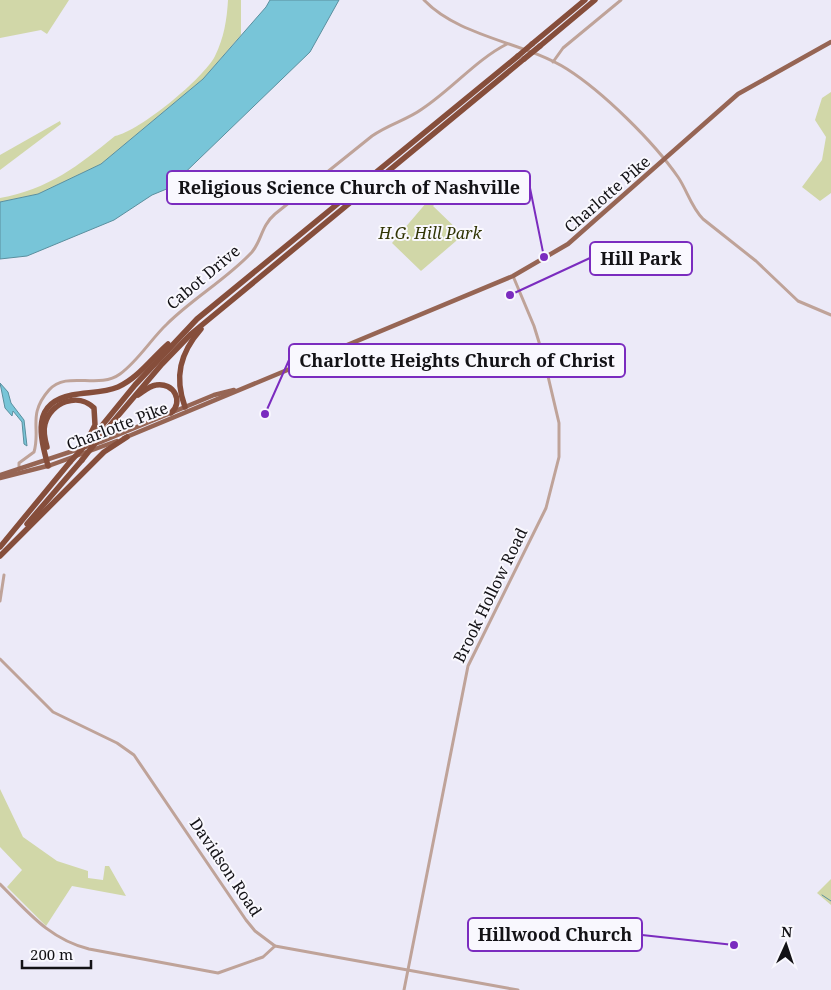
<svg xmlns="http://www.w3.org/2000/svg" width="831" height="990" font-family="'Noto Serif',serif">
	<rect width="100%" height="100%" fill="#eceaf8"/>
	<!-- green -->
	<g fill="#d1d7a8">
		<path d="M0 0H69L47 34 41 30 0 38Z"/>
		<path d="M228 0H241V35L203 79 101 164 38 194 0 202V198C49 189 78 166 115 136 140 131 204 78 215 56 224 38 227 19 228 0Z"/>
		<path d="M831 92V193L820 201 802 187 822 160 826 137 815 120 822 98Z"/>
		<path d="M60 121 61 124 0 170V155Z"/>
		<path d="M432 199 438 201 433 206 463 235 421 271 392 243 427 202Z"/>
		<path d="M0 789 23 837 57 861 88 871V878L103 880 105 866H109L126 896 72 886 46 926 7 887 22 870 0 847Z"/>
		<path d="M831 879V905L817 893Z"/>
	</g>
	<!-- water -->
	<g fill="#78c5d8" stroke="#5a8f9e">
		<path d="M270 0H339L310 52 169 188 152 195 114 220 27 256 0 259V202L38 194 101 164 203 79 266 7Z"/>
		<path d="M0 383 8 392 11 403 24 420 27 446 24 444 22 422 13 411 12 416 5 408Z"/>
	</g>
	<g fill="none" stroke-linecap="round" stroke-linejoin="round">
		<!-- stream -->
		<path stroke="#5a8f9e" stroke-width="1" d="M822 895 831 901"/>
		<!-- minor -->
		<g stroke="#bfa399" stroke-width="3">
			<path d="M424 0C459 37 524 42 567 69 603 92 653 141 678 177 687 190 691 207 703 219L756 261 798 301 831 315"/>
			<path d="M553 62 563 48 621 0"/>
			<path d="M19 470V463L34 452C41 429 27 415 49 390 67 370 98 390 120 374 138 361 151 339 167 324 193 298 227 279 252 252 262 240 261 226 275 214L372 136C389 124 407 120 422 109 451 90 477 59 507 44"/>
			<path d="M0 601 4 575"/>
			<path d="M0 659 53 712 117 743 134 755 246 920 255 931 275 946 518 990"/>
			<path d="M0 884C28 912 49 939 89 949L218 973 263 957 275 946"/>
			<path d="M404 990 468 666 546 508 559 457V423L543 355 534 326 513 276"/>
		</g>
		<!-- major -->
		<g stroke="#966554" stroke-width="4.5">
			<path d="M124 438 513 276 568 244 738 94 831 42"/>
			<path d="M0 475 103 441 214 395 234 390"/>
			<path d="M0 478 51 465 117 441"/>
		</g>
		<!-- highway -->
		<g stroke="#864e3b" stroke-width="5.5">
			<path d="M532 44 585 0"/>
			<path d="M540 46 595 0"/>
			<path d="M138 395C144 391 149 386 156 385 174 382 184 402 171 413"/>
			<path d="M185 407C174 377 180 353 201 329"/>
			<path d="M100 437 162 364 191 334 524 59"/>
			<path d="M91 439 135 385 197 319 518 56"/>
			<path d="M47 447C45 440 43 431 45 424 51 402 78 392 94 408L95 425 90 435"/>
			<path d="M48 466C40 436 31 403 72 395 87 392 104 393 118 387 138 378 152 358 168 344"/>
			<path d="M27 524 82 460"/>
			<path d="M0 547 70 462"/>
			<path d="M0 556 104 452 127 437"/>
		</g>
		<!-- highway-bridge -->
		<g stroke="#864e3b" stroke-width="5.5">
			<path d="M518 56 532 44"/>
			<path d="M524 59 540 46"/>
			<path d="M82 460 100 437"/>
			<path d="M70 462 91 439"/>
		</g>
	</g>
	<g text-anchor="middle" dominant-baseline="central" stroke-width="4" stroke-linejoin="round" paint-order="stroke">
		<!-- street labels -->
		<g font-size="16" fill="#131216" stroke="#f9f8fe">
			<text transform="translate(607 194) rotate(-41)">Charlotte Pike</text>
			<text transform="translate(203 277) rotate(-40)">Cabot Drive</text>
			<text transform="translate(117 426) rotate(-21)">Charlotte Pike</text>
			<text transform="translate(490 595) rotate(-64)">Brook Hollow Road</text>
			<text transform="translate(226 867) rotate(56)">Davidson Road</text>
		</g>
		<!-- park labels -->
		<g font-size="16" font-style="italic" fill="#313505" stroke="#f9f8fe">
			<text x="430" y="233">H.G. Hill Park</text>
		</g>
	</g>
	<!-- callouts -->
	<path fill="none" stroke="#7b2cbf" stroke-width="2" d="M544 257L530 188M510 295L590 258M265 414L289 360M734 945L642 935"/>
	<g fill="#7b2cbf" stroke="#f9f8fe" stroke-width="2">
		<circle cx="544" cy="257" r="5"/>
		<circle cx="510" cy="295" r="5"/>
		<circle cx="265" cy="414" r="5"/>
		<circle cx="734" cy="945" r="5"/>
	</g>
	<g fill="#f9f8fe" stroke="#7b2cbf" stroke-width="2">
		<rect x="167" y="171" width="363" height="33" rx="5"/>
		<rect x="590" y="242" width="102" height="33" rx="5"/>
		<rect x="289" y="344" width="336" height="33" rx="5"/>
		<rect x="468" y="918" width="174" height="33" rx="5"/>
	</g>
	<g font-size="18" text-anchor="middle" font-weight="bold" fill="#131216">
		<text x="349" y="194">Religious Science Church of Nashville</text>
		<text x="641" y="265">Hill Park</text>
		<text x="457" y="367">Charlotte Heights Church of Christ</text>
		<text x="555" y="941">Hillwood Church</text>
	</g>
	<!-- north arrow -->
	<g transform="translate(786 945) rotate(3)" stroke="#f9f8fe" stroke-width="4" paint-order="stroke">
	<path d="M0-4L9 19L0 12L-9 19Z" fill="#131216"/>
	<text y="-8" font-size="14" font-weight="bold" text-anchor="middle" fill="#131216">N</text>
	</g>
	<!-- scale -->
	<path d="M22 960v8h69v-8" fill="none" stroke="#131216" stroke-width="2.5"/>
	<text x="30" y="960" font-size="15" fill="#131216" stroke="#f9f8fe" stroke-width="4" paint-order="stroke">200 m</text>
</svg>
